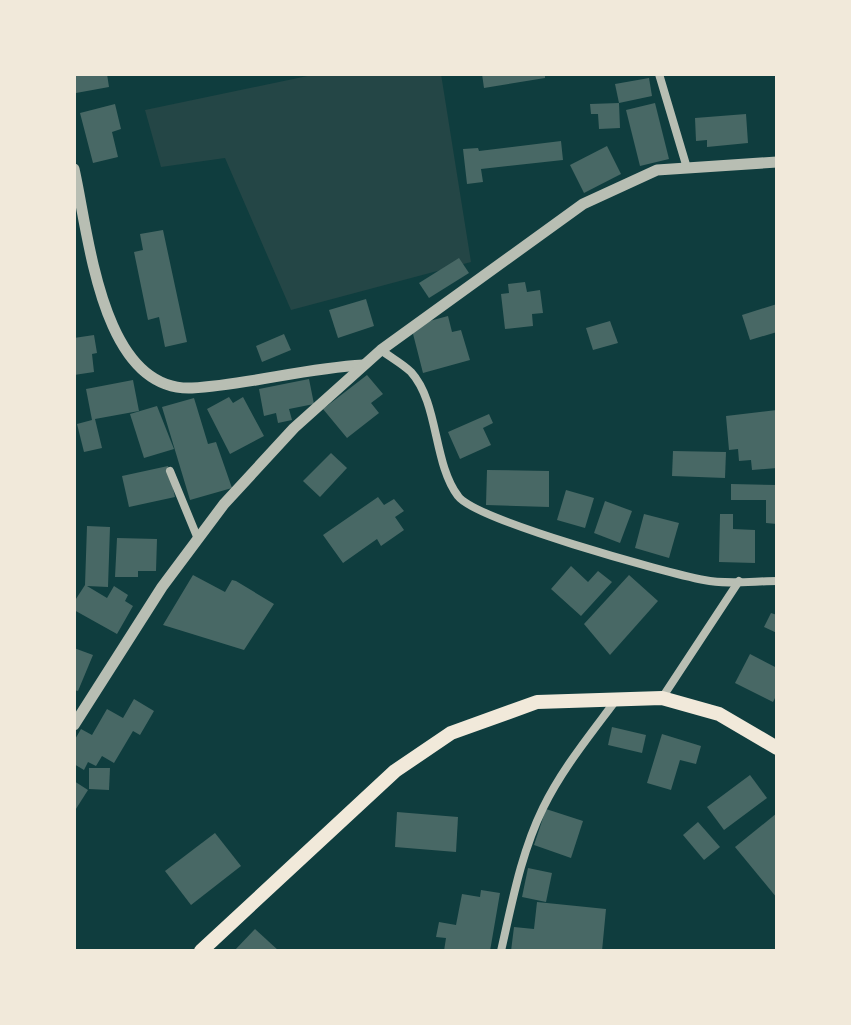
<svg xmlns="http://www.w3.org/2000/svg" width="851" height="1025" font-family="Commissioner,sans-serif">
	<rect width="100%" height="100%" fill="#0f3d3e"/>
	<!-- green -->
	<path fill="#244646" d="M317 74H441L471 262 291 310 225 158 161 167 145 110Z"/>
	<!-- building -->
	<g fill="#486865">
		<path d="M74 74H107L109 87 76 93Z"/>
		<path d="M482 74H545V78L484 88Z"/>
		<path d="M649 78 652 96 619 103 615 84Z"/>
		<path d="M619 103 620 128 599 129 598 114H591L590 104Z"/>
		<path d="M655 103 669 159 640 166 626 110Z"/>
		<path d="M115 104 121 129 112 132 118 157 93 163 80 113Z"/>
		<path d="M746 114 748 143 707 147V140L696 141 695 118Z"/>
		<path d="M561 141 563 160 481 169 483 182 467 184 463 149 478 148 479 151Z"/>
		<path d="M607 146 621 174 584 193 570 165Z"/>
		<path d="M163 230 187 342 165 347 159 317 148 320 134 252 143 250 140 234Z"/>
		<path d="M459 258 469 273 429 298 419 283Z"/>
		<path d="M525 282 527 292 540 290 543 313 532 314 533 326 505 329 501 294 509 293 508 284Z"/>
		<path d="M366 299 374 326 338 338 329 310Z"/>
		<path d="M777 304V332L750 340 742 315Z"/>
		<path d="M448 316 452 332 461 330 470 360 423 373 411 326Z"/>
		<path d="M610 321 618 343 593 350 586 328Z"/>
		<path d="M284 334 291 350 262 362 256 346Z"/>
		<path d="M94 335 97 353 92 354 94 372 74 375V338Z"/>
		<path d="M367 375 383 394 371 403 379 413 347 438 323 409Z"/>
		<path d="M309 379 314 404 289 409 292 420 278 423 276 413 264 416 259 389Z"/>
		<path d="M133 380 139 411 95 419 102 448 84 452 77 424 92 420 86 389Z"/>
		<path d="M229 397 233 403 243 397 264 436 230 454 207 409Z"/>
		<path d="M194 398 208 444 216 442 232 488 190 500 162 407Z"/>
		<path d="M157 406 174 449 144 458 130 414Z"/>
		<path d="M777 410V468L752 470 751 460 739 461 738 449 729 450 726 416Z"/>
		<path d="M489 414 493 423 483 428 491 445 460 459 448 432Z"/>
		<path d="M673 451 726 452 725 478 672 476Z"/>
		<path d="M331 453 347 468 320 497 303 481Z"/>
		<path d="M168 466 175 497 129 507 122 476Z"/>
		<path d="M487 470 549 471V507L486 505Z"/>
		<path d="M731 484 777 485V524L766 523V500H731Z"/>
		<path d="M566 490 594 498 585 528 557 520Z"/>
		<path d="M378 497 384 505 394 499 404 511 395 517 404 530 381 546 377 539 343 563 323 535Z"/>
		<path d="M605 501 632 511 620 543 594 533Z"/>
		<path d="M644 514 679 523 669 558 635 548Z"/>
		<path d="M720 514H733V529L755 530V563L719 562Z"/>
		<path d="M87 526 110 527 108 587 87 586 107 598 114 586 128 595 125 601 133 606 117 634 74 610V602L85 585Z"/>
		<path d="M117 538 157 539 156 571H138V577H115Z"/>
		<path d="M571 566 588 582 598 571 612 582 581 616 551 589Z"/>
		<path d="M193 575 225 592 232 580 236 581 274 604 244 650 163 625Z"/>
		<path d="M629 575 658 601 610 655 584 624Z"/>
		<path d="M771 613 777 615V633L764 627Z"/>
		<path d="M74 648 93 655 78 691 74 690Z"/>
		<path d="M750 654 777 668V694L773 702 735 683Z"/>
		<path d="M134 699 154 711 140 735 133 731 114 763 102 756 96 766 88 762 84 770 74 764V741L81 729 92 735 107 709 123 718Z"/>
		<path d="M612 727 646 735 642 753 608 745Z"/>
		<path d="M662 734 701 746 696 764 680 760 671 790 647 783Z"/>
		<path d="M89 768H110L109 790 89 789Z"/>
		<path d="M750 775 767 798 724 830 707 807Z"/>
		<path d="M74 781 88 790 74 812Z"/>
		<path d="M546 809 583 821 571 858 534 845Z"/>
		<path d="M397 812 458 817 456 852 395 847Z"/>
		<path d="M777 813V898L735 847Z"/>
		<path d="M698 822 720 847 704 860 683 835Z"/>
		<path d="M215 833 241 866 191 905 165 871Z"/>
		<path d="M528 868 552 873 546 902 522 897Z"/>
		<path d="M481 890 500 893 490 951H444L446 938 436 937 439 922 456 925 462 894 480 897Z"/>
		<path d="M537 902 606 909 602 951H511L514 927 534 929Z"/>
		<path d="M255 929 279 951H234Z"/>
	</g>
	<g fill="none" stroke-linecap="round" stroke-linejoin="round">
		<!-- minor -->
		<g stroke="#b8beb3" stroke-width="8">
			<path d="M659 74 687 168"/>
			<path d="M381 350C390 357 403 364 411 372 439 403 433 463 458 496 475 520 667 573 704 580 727 585 754 581 777 581"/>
			<path d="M170 471 198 539"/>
			<path d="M662 698 739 581"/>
			<path d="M501 951C512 903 521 853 543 808 562 769 590 735 616 700"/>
		</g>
		<!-- tertiary -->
		<g stroke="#b8beb3" stroke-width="11">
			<path d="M74 169C89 234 101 392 192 388 248 385 305 368 363 365"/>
			<path d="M74 725 162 587 224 504 294 428 381 350 583 204 657 170 777 162"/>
		</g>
		<!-- primary -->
		<path stroke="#f1e9da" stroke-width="14" d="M201 951 395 771 451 733 537 702 662 698 719 714 777 748"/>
	</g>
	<!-- border -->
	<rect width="851" height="1025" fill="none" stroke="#f1e9da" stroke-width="152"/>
</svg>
